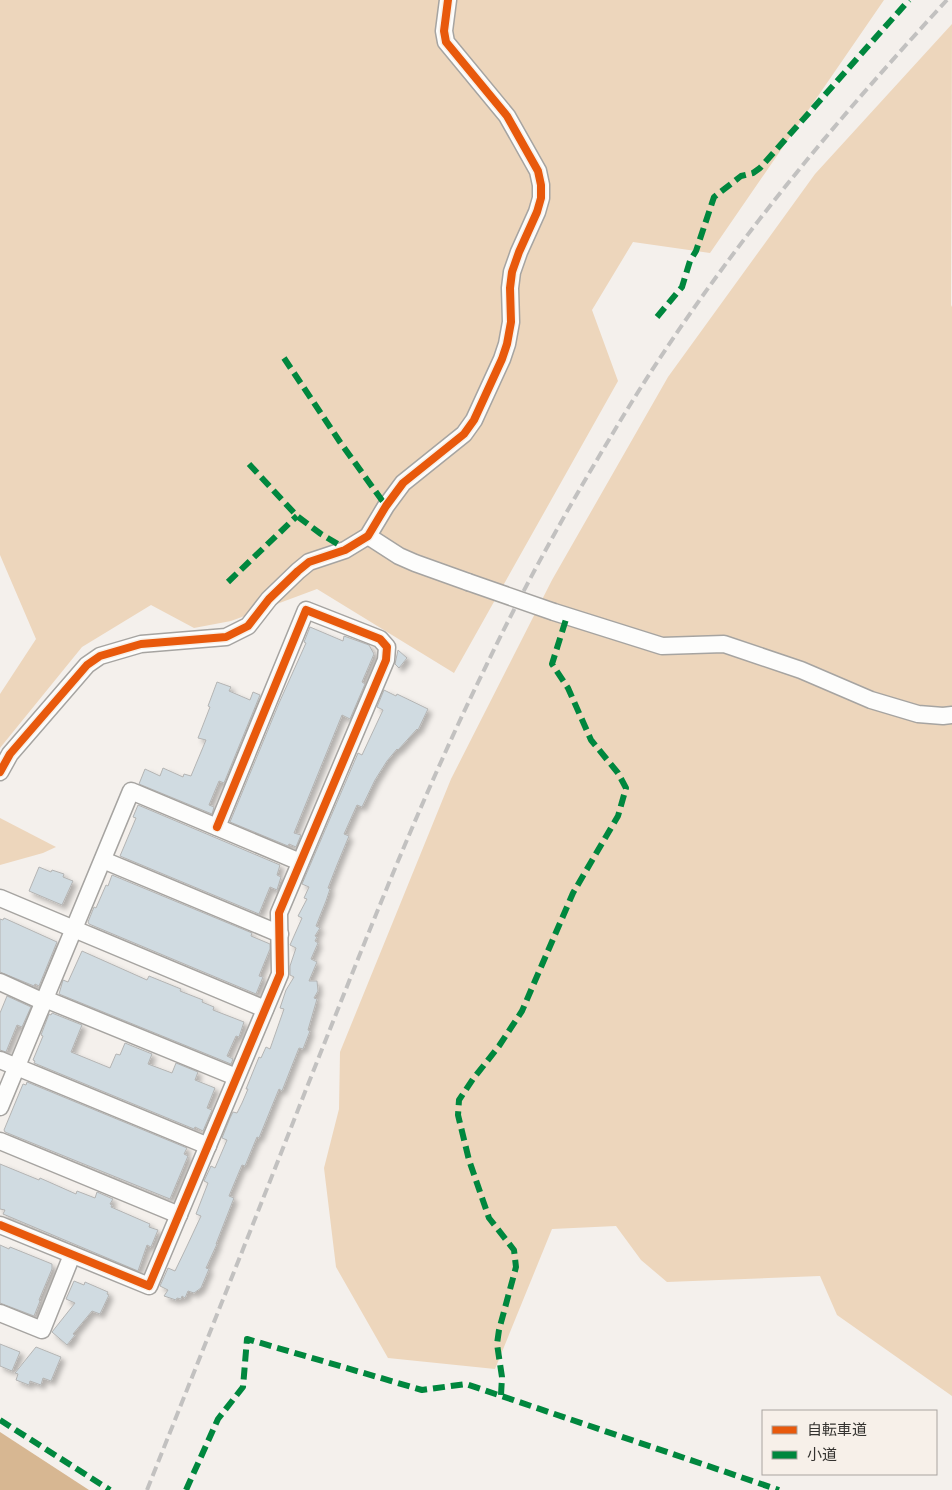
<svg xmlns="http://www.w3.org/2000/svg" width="952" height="1490" font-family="'Work Sans','Noto Sans JP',sans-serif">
	<defs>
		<filter id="shadow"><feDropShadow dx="4" dy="4" stdDeviation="2.5" flood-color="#0004"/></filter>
	</defs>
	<rect width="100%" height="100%" fill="#f4f0ec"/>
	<!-- green -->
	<g fill="#edd6bc">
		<path d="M0 0H884L710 253 633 242 592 310 618 381 454 673 317 589 231 621 194 628 151 605 82 647 0 748V694L36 639 0 555Z"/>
		<path d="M952 24 951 305 952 307V1396L837 1315 820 1276 667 1282 641 1260 616 1226 552 1229 495 1369 388 1358 336 1267 324 1168 339 1109 340 1052 451 779 552 580 668 377 815 174Z"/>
		<path d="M0 818 56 847 43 853 0 865Z"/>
	</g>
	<!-- water -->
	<path fill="#d7b792" d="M0 1432 89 1490H0Z"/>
	<!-- building -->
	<g fill="#d0dbe1" stroke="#b4b4b3" filter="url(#shadow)">
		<path d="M310 627 343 641 344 636 369 645 374 654 362 682 365 684 350 719 342 715 294 833 301 835 296 847 289 844 288 846 230 822 279 703 306 643 304 642Z"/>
		<path d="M398 650 407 658 399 668 395 664Z"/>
		<path d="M217 682 231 687 229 691 250 700 253 692 260 695 224 783 219 781 209 805 214 807 212 814 139 784 145 769 160 776 163 768 183 777 184 774 191 776 206 740 198 738 210 707 208 706Z"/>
		<path d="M384 690 396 696 397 694 428 709 418 730 417 729 398 750 397 749 387 761 375 780 362 807 357 805 344 834 349 836 337 865 328 888 330 889 326 901 316 926 320 928 315 936 317 937 315 941 318 943 311 959 317 962 309 981H317L318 991 314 998 317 999 308 1030 310 1031 303 1049 299 1048 282 1091 279 1089 259 1138 257 1137 245 1166 242 1165 229 1196 234 1198 216 1244H217L206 1268 209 1269 201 1288 194 1293 188 1291 185 1298 182 1296 181 1299 177 1298 176 1300 164 1296 168 1290 160 1286 168 1268 175 1271 187 1246 201 1216 196 1214 208 1183 204 1181 211 1166 215 1168 227 1140 222 1138 230 1118 233 1112 237 1113 242 1103 248 1089H246L259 1057 261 1058 266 1047 270 1049 284 1009 280 1008 286 990 294 977 290 975V966L296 948 290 945 302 918 298 916 307 899 304 898 309 887 302 884 358 753 362 755 383 710 377 707Z"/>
		<path d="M138 805 280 865 277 875 281 877 277 890 270 887 259 914 120 856 136 818 133 817Z"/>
		<path d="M39 867 51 872 52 870 64 874 63 877 73 881 62 905 29 891Z"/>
		<path d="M112 875 252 933 251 936 270 944V949L259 976 263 977 256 994 89 924 88 922 94 907 96 908 106 885 108 886Z"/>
		<path d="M4 918 57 942 39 986 35 984 34 986 0 972V919L3 920Z"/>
		<path d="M82 951 147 980 149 976 181 989 180 991 203 1000 202 1002 214 1007 213 1010 244 1022 239 1037 236 1036 227 1056 233 1059 231 1064 59 994 63 980 68 982Z"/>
		<path d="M7 996 31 1007 22 1027 17 1025 6 1052 0 1050V1013Z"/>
		<path d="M52 1013 82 1025 71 1052 110 1068 116 1054 120 1055 125 1043 152 1054 148 1064 172 1073 176 1063 198 1072 195 1080 215 1088 207 1108 212 1110 203 1131 195 1127 194 1129 34 1063 35 1061 33 1060 43 1036 41 1035 49 1014 51 1015Z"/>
		<path d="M27 1082 187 1148 184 1154 188 1156 170 1199 5 1132 4 1130 23 1084 26 1085Z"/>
		<path d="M0 1164 39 1180 40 1178 76 1194 77 1191 95 1198 97 1192 113 1199 110 1204 112 1205 111 1207 150 1224 149 1227 158 1230 151 1247 147 1245 138 1271 3 1214 5 1210 0 1209Z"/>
		<path d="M0 1245 9 1249 10 1247 52 1264V1269L39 1300 40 1301 34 1316 0 1303Z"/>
		<path d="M74 1281 84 1285 85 1282 108 1292 107 1294 109 1295 100 1314 92 1311 73 1334 75 1335 67 1345 52 1332 75 1303 66 1299Z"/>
		<path d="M0 1344 20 1352 12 1371 0 1366Z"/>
		<path d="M36 1347 61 1357 51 1381 43 1378 41 1385 30 1381 29 1385 16 1380 18 1374 15 1373Z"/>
	</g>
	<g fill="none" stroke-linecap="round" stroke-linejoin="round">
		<defs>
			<g id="minor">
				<path d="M368 536 399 556 415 563 468 582"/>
				<path d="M554 612 662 646 724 644 801 670 871 700 918 714 943 716 952 715"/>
				<path d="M0 772 10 754 87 665 100 656 141 644 226 637 248 626 269 599 298 571 309 562 345 550 368 536 386 506 403 483 464 434 474 420 502 359 507 344 511 322 510 288 512 272 519 252 537 212 541 198V185L538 171 507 116 446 42 444 31 448 0"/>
				<path d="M103 860 280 934"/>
				<path d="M0 898 265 1009"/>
				<path d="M0 982 44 1002"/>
				<path d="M45 999 236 1077"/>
				<path d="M0 1060 208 1146"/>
				<path d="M0 1107 131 791 300 862"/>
				<path d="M0 1141 179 1215"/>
				<path d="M0 1225 149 1286 280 974 279 913 386 660 387 647 380 639 306 610 217 827"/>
				<path d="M0 1313 42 1330 72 1255"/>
			</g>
		</defs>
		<!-- minor casing -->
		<use href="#minor" stroke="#a6a4a1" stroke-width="19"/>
		<!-- minor -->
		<use href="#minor" stroke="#fdfdfc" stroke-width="16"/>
		<!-- rail -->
		<path stroke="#c2c1c0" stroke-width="4" stroke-dasharray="10 5" stroke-linecap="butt" d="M147 1490C200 1357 253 1225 305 1092 362 949 418 804 486 666 524 587 567 509 613 433 706 276 824 133 947 0"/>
		<defs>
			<path id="minor-bridge" d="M468 582 554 612"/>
		</defs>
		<!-- minor-bridge casing -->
		<use href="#minor-bridge" stroke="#a6a4a1" stroke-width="19" stroke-linecap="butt"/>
		<!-- minor-bridge -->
		<use href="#minor-bridge" stroke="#fdfdfc" stroke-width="16"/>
		<!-- quiet -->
		<g stroke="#00873e" stroke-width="6" stroke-dasharray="12 6" stroke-linecap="butt">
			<path d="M657 317 682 287 690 261 696 251 714 197 741 176 753 173 760 168 909 0"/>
			<path d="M284 358 340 442 386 506"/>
			<path d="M249 464 297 516 321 534 341 546 343 551"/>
			<path d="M228 582 297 516"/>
			<path d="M501 1395 502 1377 497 1344 499 1330 516 1267 514 1250 489 1218 469 1160 458 1115 459 1100 473 1079 499 1046 522 1011 573 893 618 816 626 788 618 773 591 740 568 688 552 664 567 616"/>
			<path d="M0 1420 110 1490"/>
			<path d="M186 1490 218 1419 243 1387 247 1339 422 1390 466 1384 779 1490"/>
		</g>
		<defs>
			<g id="cycleway">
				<path d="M0 772 10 754 87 665 100 656 141 644 226 637 248 626 269 599 298 571 309 562 345 550 368 536 386 506 403 483 464 434 474 420 502 359 507 344 511 322 510 288 512 272 519 252 537 212 541 198V185L538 171 507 116 446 42 444 31 448 0"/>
				<path d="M0 1225 149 1286 280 974 279 913 386 660 387 647 380 639 306 610 217 827"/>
			</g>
		</defs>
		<!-- cycleway casing -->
		<use href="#cycleway" stroke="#f7f0e9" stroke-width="11"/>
		<!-- cycleway -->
		<use href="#cycleway" stroke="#e8590c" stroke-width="8"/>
	</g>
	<!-- legend -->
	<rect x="762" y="1410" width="175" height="65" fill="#f7f0e9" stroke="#a9a49f"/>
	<rect x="772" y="1426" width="25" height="8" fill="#e8590c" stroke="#a9a49f"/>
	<text x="807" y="1435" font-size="15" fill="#34322f">自転車道</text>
	<rect x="772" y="1451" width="25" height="8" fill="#00873e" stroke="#a9a49f"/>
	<text x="807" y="1460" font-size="15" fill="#34322f">小道</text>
</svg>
